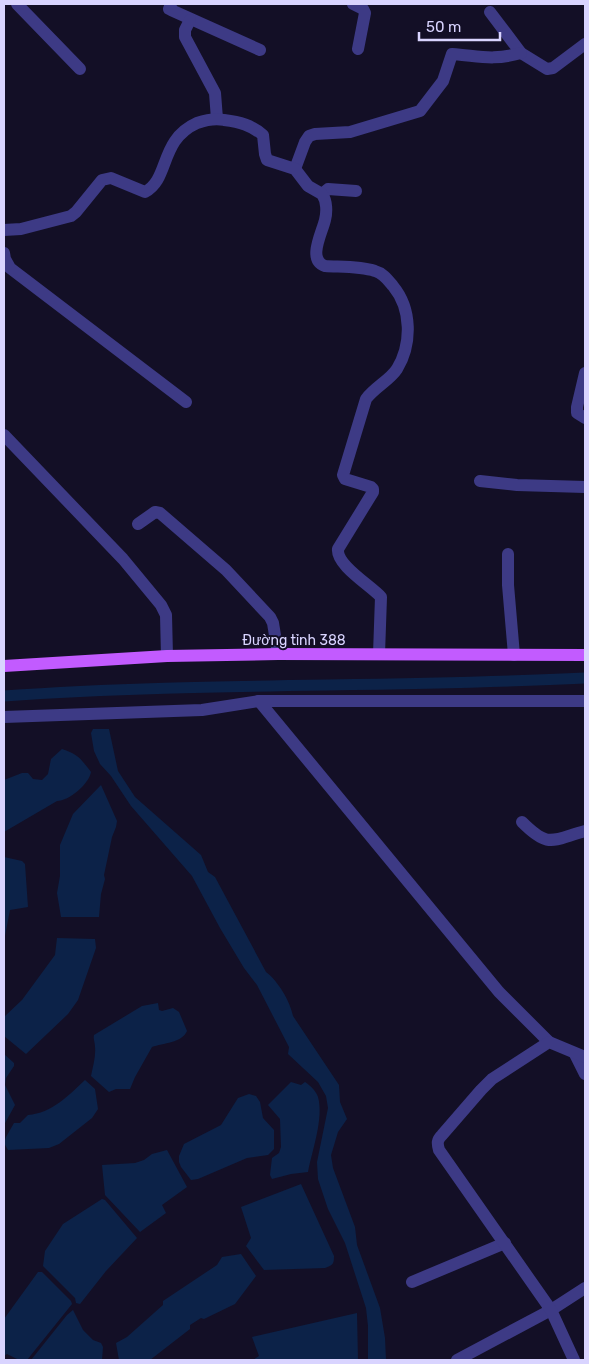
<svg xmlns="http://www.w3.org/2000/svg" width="589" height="1364" font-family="Rubik,sans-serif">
	<rect width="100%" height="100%" fill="#130f26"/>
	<!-- water -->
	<g fill="#0c2248">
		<path d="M93 729H109L118 771 135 797 201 855 208 872 215 877 266 972C278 981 290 1001 293 1016L339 1085 340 1102 347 1119 338 1132 331 1155 333 1168 355 1227 357 1245 380 1308 385 1338 386 1360H368V1326L366 1308 345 1243 328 1209 318 1179 317 1162 328 1108 326 1096 318 1082 288 1054 289 1047 257 985 244 968 220 928 192 876 131 806 111 776 100 764 94 751 91 733Z"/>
		<path d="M62 749C78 754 81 759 91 772 89 784 69 801 57 801L4 832V780L22 773H28L33 779 42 780 48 774 51 759Z"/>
		<path d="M101 785 117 821 116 827 112 837 104 875 105 879 101 894 99 917H61L57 893 60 876V845L73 814Z"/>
		<path d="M4 857 22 861 25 864 28 907 10 910 4 941Z"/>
		<path d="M57 938 95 939 96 948 78 1000 68 1014 26 1054 4 1036V1017L22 1000 55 955Z"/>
		<path d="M158 1003 159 1010 162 1011 173 1008 179 1012 187 1031C182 1043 163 1043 152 1047L135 1077 130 1089H116L109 1092 91 1076C93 1066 96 1056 95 1047 95 1042 93 1039 94 1035L142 1006Z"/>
		<path d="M4 1054 14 1063V1066L6 1078 5 1085 15 1105 4 1125Z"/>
		<path d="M85 1080 95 1089 98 1109 92 1118 59 1144 49 1148 8 1150 4 1143 6 1137 14 1123H20L28 1115C52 1113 68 1096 85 1080Z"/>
		<path d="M291 1082 301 1085 305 1082C311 1086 316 1091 318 1097 324 1118 312 1151 308 1172L291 1174 272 1179 270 1175 272 1158 279 1153 281 1147 280 1119 268 1105Z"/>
		<path d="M249 1094 256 1096 260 1102 263 1118 274 1130V1149L268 1155 247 1158 198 1179 191 1180 181 1167 179 1162V1156L184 1144 221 1125 238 1098Z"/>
		<path d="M167 1150 187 1187 162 1205 166 1213 140 1232 105 1195 102 1165 135 1163 144 1160 152 1154Z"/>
		<path d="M301 1184 334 1256C334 1264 333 1265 325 1268L264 1270 246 1246 251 1238 241 1207Z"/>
		<path d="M102 1199 105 1200 137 1238 106 1271 80 1304 76 1303 75 1298 43 1266 45 1251 63 1224Z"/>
		<path d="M241 1254 256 1276 235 1304 204 1319 201 1318 190 1325V1329L150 1360H119L116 1343 127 1337 163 1305V1301L217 1265 222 1257Z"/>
		<path d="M38 1272H42L71 1301 72 1304 27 1360H19L7 1354 4 1356V1319Z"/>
		<path d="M73 1310 83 1330 93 1340 101 1343 103 1347 102 1360H31L67 1315Z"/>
		<path d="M357 1313 358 1360H253L259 1356 252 1337Z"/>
	</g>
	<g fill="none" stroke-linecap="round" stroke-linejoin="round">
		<!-- canal -->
		<path stroke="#0c2248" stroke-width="11" d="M4 696C197 682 392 688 585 678"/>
		<!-- minor -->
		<g stroke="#3d3a85" stroke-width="12">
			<path d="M17 4 80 69"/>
			<path d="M171 4 169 9 171 10 260 50"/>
			<path d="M353 4 363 9 365 13 358 49"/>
			<path d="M490 12 521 53 547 69 553 68 585 44"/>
			<path d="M190 20 185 30V37L215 93 217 119"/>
			<path d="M295 169 305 142 309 136 315 134 350 132 420 111 443 81 452 54C480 56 492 61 521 53"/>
			<path d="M322 194 328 189 356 191"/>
			<path d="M4 230 21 229 71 216 76 212 102 180 111 178 145 192C170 179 159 140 197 123 206 120 215 118 224 120 240 122 251 125 263 135L265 154 267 160 295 169 308 186 322 194C327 201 327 212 325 220 322 233 307 260 325 266 341 267 360 266 375 271 383 273 388 280 393 286 412 309 412 344 397 369 390 380 375 387 366 399L343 475 345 479 371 487 373 489V492L338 549C336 565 370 585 381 597L379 654"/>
			<path d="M4 253 5 259 10 268 186 402"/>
			<path d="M585 373 577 407V413L585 418"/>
			<path d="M4 435 123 559 161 605 166 615 167 656"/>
			<path d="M480 481 517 485 585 487"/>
			<path d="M138 524 155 512 160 513 226 570 270 617 273 623 278 654"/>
			<path d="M508 554V585L514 655"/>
			<path d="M259 701 499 992 549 1042"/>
			<path d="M4 717 202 710 259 701H585"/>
			<path d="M522 822C549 849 552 840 585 831"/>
			<path d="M575 1054 585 1074"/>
			<path d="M412 1282 505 1243"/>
			<path d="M457 1360 551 1310 585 1288"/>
			<path d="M574 1360 551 1310 439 1150C437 1143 437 1140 442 1135L481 1090 492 1079 549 1042 585 1057"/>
		</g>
		<!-- major -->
		<path stroke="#c25bff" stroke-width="12" d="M4 666 167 656 278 654 585 655"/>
	</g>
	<g text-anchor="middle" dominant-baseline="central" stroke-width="4" stroke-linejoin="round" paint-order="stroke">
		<!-- street labels -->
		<g font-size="14" fill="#d9d4ff" stroke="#130f26">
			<text x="294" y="640">Đường tỉnh 388</text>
		</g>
	</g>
	<!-- border -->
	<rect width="589" height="1364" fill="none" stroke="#d9d4ff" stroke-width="10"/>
	<!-- scale -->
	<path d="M419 32v8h81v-8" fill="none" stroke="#d9d4ff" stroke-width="2.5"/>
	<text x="426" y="32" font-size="15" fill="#d9d4ff" stroke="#130f26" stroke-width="4" paint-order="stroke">50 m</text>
</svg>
